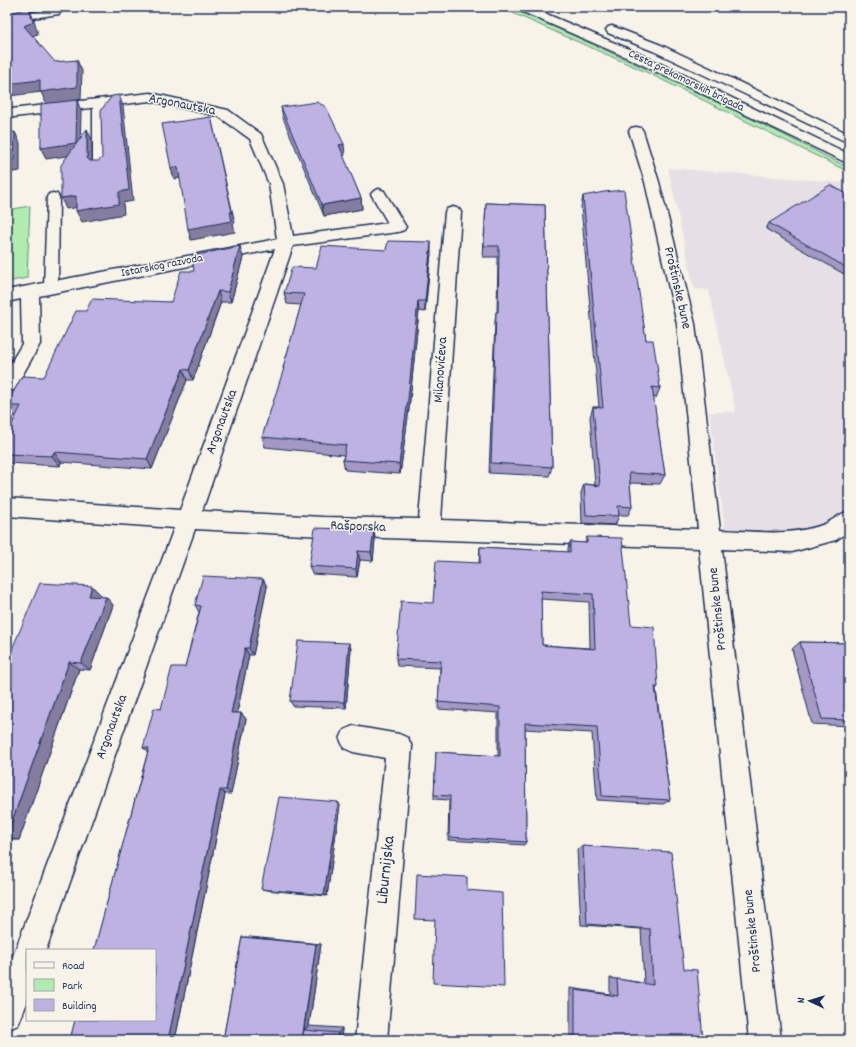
<svg xmlns="http://www.w3.org/2000/svg" width="856" height="1047" font-family="Dekko,sans-serif">
	<rect width="100%" height="100%" fill="#f7f3e8"/>
	<filter id="ink" filterUnits="userSpaceOnUse"><feTurbulence type="fractalNoise" baseFrequency=".025" numOctaves="2"/><feDisplacementMap in="SourceGraphic" scale="8" xChannelSelector="R" yChannelSelector="G"/><feConvolveMatrix kernelMatrix="1 2 1 2 8 2 1 2 1" color-interpolation-filters="sRGB"/></filter>
	<g filter="url(#ink)">
		<!-- built -->
		<path fill="#e6e0e6" d="M668 168 849 183V516L825 530 726 536 709 412H736L709 290 694 289Z"/>
		<!-- green -->
		<g fill="#b1ebaf" stroke="#668d86">
			<path d="M499 7H508L513 9C627 59 739 111 849 168V172L646 72Z"/>
			<path d="M30 206 27 278 7 282V210Z"/>
		</g>
		<g fill="none" stroke-linecap="round" stroke-linejoin="round">
			<defs>
				<g id="service">
					<path d="M98 99 103 102 105 168 103 170H95L93 168V102Z"/>
					<path d="M53 193 57 194 59 197 58 288 56 291 51 292 46 291 44 288 47 197 49 194Z"/>
				</g>
				<g id="minor">
					<path d="M55 9 59 10 61 12 59 14 7 22V16Z"/>
					<path d="M150 93 228 110 261 134 283 184 293 236 388 223 371 194 374 191 379 189 384 191 406 227 404 230 398 232 293 246 202 511 323 517 419 519 445 212 447 209 453 207 459 209 461 212 441 520 698 529 677 324 645 182 629 131 631 128 636 127 641 128 643 131 659 182 695 324 720 530C753 531 789 537 822 525 831 522 839 514 849 511V531L836 540 792 552 722 549 781 1040H749L699 548 323 536 195 529 46 950H27V1003L18 1025 7 1030V972L174 528 7 516V498L180 510 275 249 39 296 40 344 14 390 7 392V369L22 344 21 299 7 302V290L277 239 269 184 250 139 218 116 150 101 14 117 7 119V110L11 109Z"/>
					<path d="M353 726 399 734 408 738 412 747 387 1040H355L385 758 353 752 344 748 340 739 344 730Z"/>
				</g>
				<g id="secondary">
					<path d="M514 7H530L636 52 849 154V164L628 58 516 9Z"/>
					<path d="M612 26 661 45 849 134V143L653 51 608 33 606 30 608 27Z"/>
				</g>
			</defs>
			<!-- service casing -->
			<use href="#service" stroke="#1b2f5e" stroke-width="3"/>
			<!-- minor casing -->
			<use href="#minor" stroke="#1b2f5e" stroke-width="3"/>
			<!-- secondary casing -->
			<use href="#secondary" stroke="#1b2f5e" stroke-width="3"/>
			<!-- service -->
			<use href="#service" fill="#f7f3e8" fill-rule="evenodd"/>
			<!-- minor -->
			<use href="#minor" fill="#f7f3e8" fill-rule="evenodd"/>
			<!-- secondary -->
			<use href="#secondary" fill="#f7f3e8" fill-rule="evenodd"/>
		</g>
		<!-- wall -->
		<g fill="#a399c3" stroke="#1b2f5e" fill-rule="evenodd">
			<path d="M281 107 345 155 343 156 361 198 362 209 324 216 283 118Z"/>
			<path d="M849 195V277L766 229 769 223Z"/>
			<path d="M583 196 643 320 646 340 660 388 656 398 653 397 665 475 660 484 630 483 632 507 628 515H619V516L615 525 582 523 581 493 584 484 595 485 590 417 593 407H599L581 207Z"/>
			<path d="M486 203 545 205 552 467 549 476 489 473 495 322 496 312H497L498 257H483Z"/>
			<path d="M431 253 425 312 419 311 409 409 400 474 345 470 343 460 344 455 265 447 262 437 284 370 283 368 301 305 287 304 284 293 316 268Z"/>
			<path d="M243 257 231 302H221L193 380H187L152 469 61 462 60 466 7 463V434L16 416H14L7 407V404L44 377 86 311 171 302 194 271Z"/>
			<path d="M374 530 375 539 373 561 360 560 357 577 312 574 309 566Z"/>
			<path d="M587 537 631 625 658 687 656 689 670 800 663 804 597 800 592 733 525 729 526 842 524 845 448 840 449 800 434 799 436 752 498 756V713L438 709 440 668 397 666 396 659 433 603 479 563 480 547 567 552 570 542 585 543ZM541 599 589 602 590 648 542 645Z"/>
			<path d="M263 579 267 587 253 655H249L237 713H241L246 719 231 794H225L175 1040H70L148 751 143 748 161 709 185 667 199 612 195 605Z"/>
			<path d="M101 595 100 597H106L113 605 90 670 79 669 19 840H8L7 841V661Z"/>
			<path d="M800 642 849 643V726L812 724 792 649Z"/>
			<path d="M349 643 351 649 346 708 293 706 290 701Z"/>
			<path d="M340 805 327 896 266 890 261 889Z"/>
			<path d="M583 846 684 969 703 1040H570V988L610 994V978L644 983 641 929 581 925 577 849Z"/>
			<path d="M242 937H250L321 944 309 1026 342 1028 341 1040H223Z"/>
		</g>
		<!-- shaded-wall -->
		<g fill="#857d9f" stroke="#1b2f5e">
			<path d="M29 8 34 20 38 34 29 37 24 26Z"/>
			<path d="M11 31 17 43 7 47V33Z"/>
			<path d="M77 60 82 71 81 99 77 100 81 111 80 154 46 159 41 148 46 103 41 92 9 96 7 93V84Z"/>
			<path d="M119 95 123 106 133 201 123 203 124 214 82 222 76 211 119 192Z"/>
			<path d="M211 117 235 223H233L235 232 191 240 188 229Z"/>
			<path d="M87 129 92 140V169L87 158Z"/>
			<path d="M15 132 20 143V171L7 173V162Z"/>
			<path d="M344 144 345 155 340 156 339 145Z"/>
			<path d="M178 167 182 178 174 179 171 168Z"/>
			<path d="M76 196 81 207 66 209 61 198Z"/>
			<path d="M361 198 362 209 324 216 322 205Z"/>
			<path d="M431 242V253L425 312V301Z"/>
			<path d="M240 246 243 257 231 302 228 292Z"/>
			<path d="M218 291 221 302 193 380 189 370Z"/>
			<path d="M418 301 419 311 409 409 400 474 399 464Z"/>
			<path d="M183 369 187 380 152 469 147 459Z"/>
			<path d="M54 452 61 462 60 466 52 456Z"/>
			<path d="M7 518 12 523 7 533Z"/>
			<path d="M374 530 375 539 373 561 371 552Z"/>
			<path d="M358 551 360 560 357 577 356 569Z"/>
			<path d="M263 579 267 587 253 655 249 648Z"/>
			<path d="M92 586 101 595 97 604 89 596Z"/>
			<path d="M106 597 113 605 90 670 81 663Z"/>
			<path d="M349 643 351 649 346 708 344 702Z"/>
			<path d="M245 648 249 655 236 718 231 713Z"/>
			<path d="M69 662 79 669 19 840 7 838V835Z"/>
			<path d="M241 713 246 719 231 794 226 790Z"/>
			<path d="M220 790 225 794 175 1040H168Z"/>
			<path d="M338 802 340 805 327 896 324 895Z"/>
			<path d="M316 944H321L309 1026 304 1030Z"/>
			<path d="M342 1028 341 1040H337L338 1033Z"/>
		</g>
		<!-- building -->
		<g fill="#beb2e3" stroke="#1b2f5e" fill-rule="evenodd">
			<path d="M29 8 33 22 24 26 55 62 77 60V87L40 92V80L7 84V58L11 31 7 33V14Z"/>
			<path d="M119 95 129 190 119 192V204L76 211V196L61 198V165L87 129V158L90 161H98L102 158 101 110 112 96Z"/>
			<path d="M77 100 76 143 41 148V104Z"/>
			<path d="M317 102 326 107 344 144 339 145 361 198 322 205 281 107Z"/>
			<path d="M211 117 232 212H230L232 221 188 229 178 167 171 168 162 124Z"/>
			<path d="M15 132 14 160 7 162V133Z"/>
			<path d="M830 185 849 195V269L769 223Z"/>
			<path d="M624 190 643 320 646 340H653L657 365 660 388 652 387 665 475 629 473 632 507 618 506 619 516 586 515 584 484 600 486 593 407 603 408 583 196 604 192Z"/>
			<path d="M486 203 545 205 552 467 491 463 496 312H498L499 246H484Z"/>
			<path d="M388 241 431 242 425 301H418L408 399 399 464 343 460 346 445 262 437 284 368H283L304 294 284 293 292 267 316 268 322 246 386 250Z"/>
			<path d="M240 246 228 292 218 291 189 370 183 369 147 459 54 452 52 456 7 454V434L21 406H7V404L22 376 44 377 76 311H86L92 299 171 302 181 271H194L192 256Z"/>
			<path d="M315 528 374 530 371 552 358 551 356 569 309 566Z"/>
			<path d="M587 537 622 538 631 625 654 627 658 687H655L670 800 602 796 597 727 525 723 526 842 449 837 450 796 434 795 436 752 500 756V707L438 702 441 661 396 659 401 601 433 603 436 561 480 563V547L570 552V542L587 543ZM541 591 593 594 595 649 542 645Z"/>
			<path d="M203 576 263 579 249 648H245L231 713H241L226 790H220L168 1040H70L75 1020H155V950H94L149 748H143L154 708 161 709 172 667H185L201 606 195 605Z"/>
			<path d="M40 583 92 586 89 596 106 597 81 663 69 662 7 835V661Z"/>
			<path d="M298 641 349 643 344 702 290 701Z"/>
			<path d="M800 642 849 643V720L822 719Z"/>
			<path d="M279 797 338 802 324 895 261 889Z"/>
			<path d="M583 846 671 852 684 969 697 970 703 1040H575V990L618 996 617 979 653 985 650 929 587 924Z"/>
			<path d="M417 874 467 877V890L502 893 504 987 433 983 435 920 415 919Z"/>
			<path d="M242 937 316 944 302 1040H223Z"/>
			<path d="M304 1030 338 1033 337 1040H302Z"/>
		</g>
	</g>
	<g text-anchor="middle" dominant-baseline="central" stroke-width="3" stroke-linejoin="round" paint-order="stroke">
		<!-- far-street labels -->
		<g font-size="12" fill="#1b2f5e" stroke="#f7f3e8">
			<text transform="translate(686 81) rotate(26)">Cesta prekomorskih brigada</text>
			<text transform="translate(162 266) rotate(-11)">Istarskog razvoda</text>
		</g>
		<!-- street labels -->
		<g font-size="14" fill="#1b2f5e" stroke="#f7f3e8">
			<text transform="translate(182 105) rotate(11)">Argonautska</text>
			<text transform="translate(677 288) rotate(77)">Proštinske bune</text>
			<text transform="translate(441 370) rotate(-86)">Milanovićeva</text>
			<text transform="translate(222 422) rotate(-70)">Argonautska</text>
			<text transform="translate(358 527) rotate(2)">Rašporska</text>
			<text transform="translate(718 609) rotate(-96)">Proštinske bune</text>
			<text transform="translate(112 727) rotate(-70)">Argonautska</text>
			<text transform="translate(753 931) rotate(-96)">Proštinske bune</text>
		</g>
		<!-- near-street labels -->
		<g font-size="17" fill="#1b2f5e" stroke="#f7f3e8">
			<text transform="translate(387 870) rotate(-84)">Liburnijska</text>
		</g>
	</g>
	<!-- margin -->
	<rect width="856" height="1047" fill="none" stroke="#f7f3e8" stroke-width="24"/>
	<rect x="12" y="12" width="832" height="1023" fill="none" stroke="#1b2f5e" stroke-width="1.5" filter="url(#ink)"/>
	<!-- legend -->
	<rect x="26" y="949" width="130" height="72" fill="#f7f3e8" stroke="#9fa5b1"/>
	<rect x="34" y="962" width="20" height="6" fill="#f7f3e8" stroke="#9fa5b1"/>
	<text x="62" y="969" font-size="12" fill="#1b2f5e">Road</text>
	<rect x="34" y="979" width="20" height="12" fill="#b1ebaf" stroke="#9fa5b1"/>
	<text x="62" y="989" font-size="12" fill="#1b2f5e">Park</text>
	<rect x="34" y="999" width="20" height="12" fill="#beb2e3" stroke="#9fa5b1"/>
	<text x="62" y="1009" font-size="12" fill="#1b2f5e">Building</text>
	<!-- north arrow -->
	<g transform="translate(810 1001) rotate(274)" stroke="#f7f3e8" stroke-width="3" paint-order="stroke">
	<path d="M0-3L7 15L0 10L-7 15Z" fill="#1b2f5e"/>
	<text y="-6" font-size="11" font-weight="bold" text-anchor="middle" fill="#1b2f5e">N</text>
	</g>
</svg>
